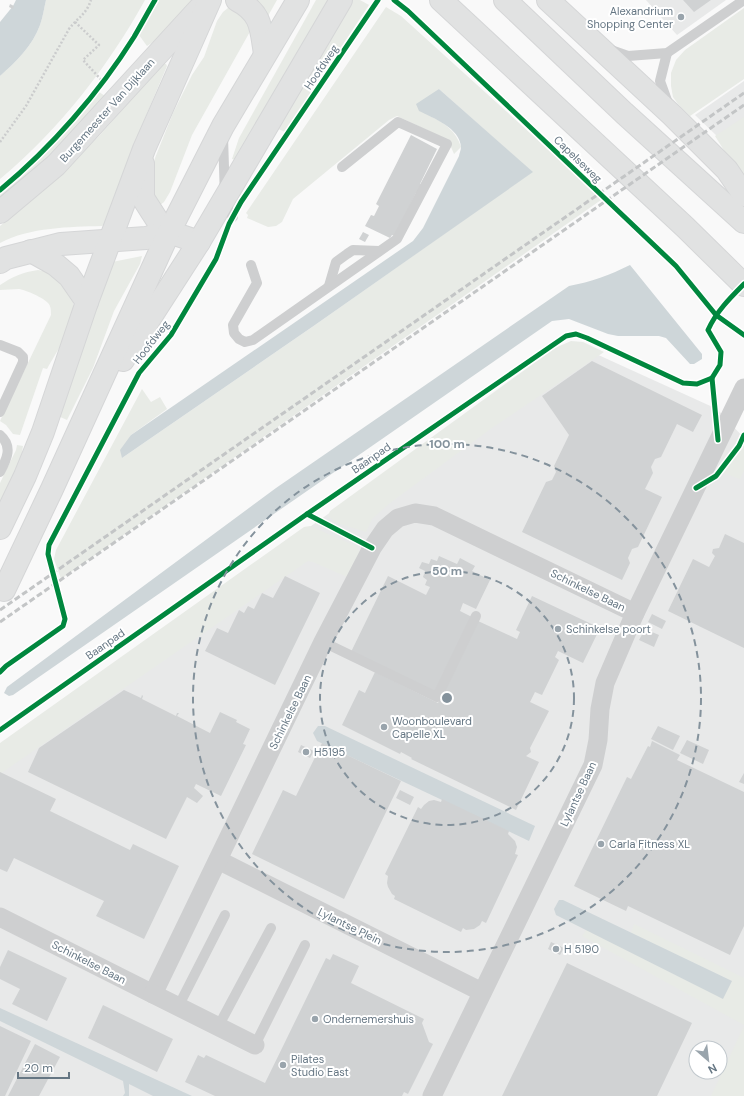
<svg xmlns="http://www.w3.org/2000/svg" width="744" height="1096" font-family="'DM Sans',sans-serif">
	<rect width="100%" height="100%" fill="#f9f9f9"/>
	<!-- built -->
	<g fill="#e8e9e9" fill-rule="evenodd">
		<path d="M646 0H726L677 35Z"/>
		<path d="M744 81V118L717 136 695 115Z"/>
		<path d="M572 343 717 409 744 438V1096H0V746L50 709ZM696 1048H720V1072H696Z"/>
	</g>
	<!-- green -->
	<g fill="#e8ebe6">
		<path d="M46 0H145C108 67 59 130 0 179V76C16 62 33 45 40 25 43 17 44 8 46 0Z"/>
		<path d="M159 0H196L167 33 147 46 139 35Z"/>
		<path d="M252 0H277L264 23Z"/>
		<path d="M316 0H333L238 160 232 159 239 138Z"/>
		<path d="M352 0H360L369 5 285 132 276 128Z"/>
		<path d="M236 7 252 28 192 135 170 192 164 202 155 209 147 187 155 158 173 113 192 75 204 57 217 21 223 12 228 8Z"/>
		<path d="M386 7 401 16 584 182 601 200 61 579 54 559 56 550 142 389 151 402 160 397 167 409 131 435 122 458 315 325 532 172 439 89 430 116C445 123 456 131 461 147L454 154 448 140 397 116 389 120 293 199 282 222 276 226 268 227 247 218 248 215 246 213Z"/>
		<path d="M744 8V79L690 116 678 104 673 97 671 86V73L676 60 685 50Z"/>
		<path d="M163 64H166L167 66 131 151 105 224 102 226C70 227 30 227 0 243V226L50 184 100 135Z"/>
		<path d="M99 92 105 96 95 113 0 203V195L20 178 67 131Z"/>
		<path d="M744 117V182L715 136Z"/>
		<path d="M142 256 140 264 114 311 93 368 67 420 58 416 112 262Z"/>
		<path d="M38 270C52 273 57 275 65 287 68 291 72 296 73 301 79 321 56 352 47 369L43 368 20 435 13 434 6 425 0 421 51 315C51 311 51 306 48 303 44 298 26 290 19 289 13 289 6 290 0 290V285C12 277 23 272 38 270Z"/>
		<path d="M571 341 583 342 604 352 492 428 390 503 372 519 366 532 337 523 328 516 330 511 555 348Z"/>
		<path d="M17 445 23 446 19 471 0 509V483L16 450Z"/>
		<path d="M744 445V470L740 479 723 473Z"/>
		<path d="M310 526 356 546 360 552 347 577 313 562 308 561 0 774V743L304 527Z"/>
		<path d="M634 924 744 978V1025L582 936 586 930 732 981 631 933Z"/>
		<path d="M744 1026V1096H711Z"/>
	</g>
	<!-- water -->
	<g fill="#ced6d9">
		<path d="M16 0H46C44 8 43 17 40 25 33 45 16 62 0 76V22L13 6Z"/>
		<path d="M439 89 533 172 315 325 122 458 120 450 131 435 413 241 423 228 459 156C459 154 461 150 461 147 460 128 433 118 419 111L416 104Z"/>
		<path d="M630 265 702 354V359L694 364H690L666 338 659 336H618L608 334 569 319 552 321 13 695 9 696 4 693 7 687 276 488 569 286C591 282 610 275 630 265Z"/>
		<path d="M318 726H325L535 826 529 841 317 741 313 733Z"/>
		<path d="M559 900H563L732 981 723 999 556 915 554 909Z"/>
		<path d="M0 1008 192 1096H153L129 1084V1096H123L125 1093 123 1081 0 1021Z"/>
	</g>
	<!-- building -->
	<g fill="#d0d2d3">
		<path d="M683 0H711L694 12Z"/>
		<path d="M10 4 14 6 13 9 9 7Z"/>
		<path d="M411 135 437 149 420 184 422 185 417 193H416L394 236 392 235 390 238 365 226 371 215 374 216 379 206 376 204Z"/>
		<path d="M363 232 369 235 365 242 359 239Z"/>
		<path d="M592 361 702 415 693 432 677 424 661 457 655 459 651 467 653 473 645 489 662 497 638 547 632 549 628 558 630 563 622 580 522 532 546 482 552 480 556 472 554 466 569 435 542 396Z"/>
		<path d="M725 534 744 543V648L668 611 693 559 709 567 715 556 712 553 713 549 719 548Z"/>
		<path d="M439 556 457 564 460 558 475 566 472 571 490 580 476 609 463 603 460 611 472 617 436 692 351 652 388 576 426 595 430 587 425 585 427 580 423 577 425 571 419 568 422 562 429 564 431 559 437 561Z"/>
		<path d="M285 576 320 593 275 685 205 651 217 628 228 633 239 610 244 613 248 606 254 609 262 593 273 598Z"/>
		<path d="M532 596 600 628 583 663 558 651 555 657 559 660 542 695 535 692 530 702 549 711 530 748 531 752 526 756 539 762 516 810 411 759 412 758 401 752 400 754 342 725 359 690 365 693 375 672 438 703 478 621 517 639 520 632 516 630Z"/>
		<path d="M652 614 666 621 662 629 648 622Z"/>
		<path d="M645 629 659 635 654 647 639 640Z"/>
		<path d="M124 690 141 698 142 695 143 696 142 699 176 716 177 713H179L177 716 210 733 220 712 237 720 236 722 250 729 243 744 246 745 221 796 196 784 194 788 203 796 197 803 187 797 166 839 28 772 39 748Z"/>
		<path d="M658 726 680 736 673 750 651 739Z"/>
		<path d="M687 740 709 750 703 764 680 753Z"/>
		<path d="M652 741 680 755 677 760 744 792V926L730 955 628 906 626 911 574 886 627 777 631 779 648 746 650 747Z"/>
		<path d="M322 743 401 781 344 899 252 854 283 790 296 796Z"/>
		<path d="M301 745 314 751 310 758 298 752Z"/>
		<path d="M0 772 56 799 50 811 130 850 133 844 179 866 144 939 96 916 104 901 14 858 7 872 0 869Z"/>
		<path d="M744 773V784L739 782Z"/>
		<path d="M400 790 414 797 410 805 396 798Z"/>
		<path d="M442 799 509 831 508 834 515 841 517 847 515 854 518 855 486 923 482 921 480 925 474 929 466 930 463 928 461 932 394 899 395 896 392 894 388 887 387 883 388 876 385 874 418 807 421 809 424 805 429 801 434 800 441 802Z"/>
		<path d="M551 942 564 948 560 955 548 949Z"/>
		<path d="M8 950 67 978 47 1021 12 1004 20 989 0 979V967Z"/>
		<path d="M333 954 359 966 351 983 424 1019 422 1023 429 1042 433 1044 408 1094 404 1092 402 1096H215L185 1082 198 1055 204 1058 206 1055 265 1083 326 958 330 960Z"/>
		<path d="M567 963 692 1023 657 1096H502Z"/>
		<path d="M103 1005 173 1039 157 1072 88 1038Z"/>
		<path d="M0 1026 31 1041 5 1096H0Z"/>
		<path d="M35 1044 60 1057 39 1096H8Z"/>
	</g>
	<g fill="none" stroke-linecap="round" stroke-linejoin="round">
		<defs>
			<g id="secondary">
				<path d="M237 0C262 13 261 29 265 54"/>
				<path d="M441 0 685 227 744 285"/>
				<path d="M505 0 624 113 744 222"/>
				<path d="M548 0 672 115 727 170 744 195"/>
				<path d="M143 164V198L159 223 169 232 199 242"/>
				<path d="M0 212 56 165 199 9"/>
				<path d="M31 251 56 265 69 276 87 302"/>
				<path d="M0 262 6 258 61 244 146 238 169 232"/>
				<path d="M123 360 199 242 341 0"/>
				<path d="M0 528 25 476 43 432 87 302 144 149 210 0"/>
				<path d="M4 590 52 489 169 232 223 126 298 0"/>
			</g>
		</defs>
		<!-- secondary casing -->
		<use href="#secondary" stroke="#d5d6d7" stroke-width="24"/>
		<!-- path -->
		<g stroke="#cbcccd" stroke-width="2.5" stroke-dasharray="2 2" stroke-linecap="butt">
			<path d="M75 22 99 45 83 60 105 84"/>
			<path d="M0 142 26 106 69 29C78 17 86 15 91 0"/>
		</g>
		<!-- lane -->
		<g stroke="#cecfd0" stroke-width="10">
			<path d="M611 50 628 56 667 53 744 0"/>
			<path d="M667 53 660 81 669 106"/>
			<path d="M223 137 225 198 228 209 233 217"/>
			<path d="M251 265 257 283 233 325 234 333 239 339 245 342 253 340 397 239 447 144 398 122 342 167"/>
			<path d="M329 286 336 262 347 254 353 250 379 251"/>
			<path d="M0 345 18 352 23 357V362L0 412"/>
			<path d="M0 435C13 446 7 459 0 472"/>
			<path d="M323 642 437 697 476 616"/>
			<path d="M178 1007 225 915"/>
			<path d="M218 1027 271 928"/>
			<path d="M255 1045 305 945"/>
		</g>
		<!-- street -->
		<g stroke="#cecfd0" stroke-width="19">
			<path d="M218 860 482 992"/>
			<path d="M0 917 153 994 323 642 372 548 385 529 398 518 415 513 434 516 635 613"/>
			<path d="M153 994 255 1045"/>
			<path d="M432 1096 593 765 598 740 600 709 605 683 635 613 744 388"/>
		</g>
		<!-- secondary -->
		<use href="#secondary" stroke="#e1e2e2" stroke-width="22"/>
		<!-- rail -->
		<g stroke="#c3c5c6" stroke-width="3" stroke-dasharray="6 3" stroke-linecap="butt">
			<path d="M0 610 744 93"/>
			<path d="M0 622 744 105"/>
		</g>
		<defs>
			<g id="cycleway">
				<path d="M394 0 408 11 676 266 716 315 744 335"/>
				<path d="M0 190C51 148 99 93 134 37 141 25 148 12 155 0"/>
				<path d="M712 378 718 440"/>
				<path d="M696 488 716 476 739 446 744 435"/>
				<path d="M307 514 372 548"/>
				<path d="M0 672 6 666 63 626 65 619 48 554 49 545 139 373 171 335 216 259 229 224 241 202 378 0"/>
				<path d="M0 730 307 514 566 336 576 334 587 338 683 383 697 384 712 378 720 365 721 352 708 330C716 312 730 298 744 284"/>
			</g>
		</defs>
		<!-- cycleway casing -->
		<use href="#cycleway" stroke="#fff" stroke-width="8"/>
		<!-- cycleway -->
		<use href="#cycleway" stroke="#00873e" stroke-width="5"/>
	</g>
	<!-- distance rings -->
	<g fill="none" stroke="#84929c" stroke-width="2" stroke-dasharray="7 5">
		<circle cx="447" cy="698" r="127"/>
		<circle cx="447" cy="698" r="254"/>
	</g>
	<!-- markers -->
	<g fill="#99a4ac" stroke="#fff" stroke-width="1.5">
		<circle cx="681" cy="17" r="4"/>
		<circle cx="558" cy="629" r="4"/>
		<circle cx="384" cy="727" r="4"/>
		<circle cx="306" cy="752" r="4"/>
		<circle cx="601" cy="844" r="4"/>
		<circle cx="556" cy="949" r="4"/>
		<circle cx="315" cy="1019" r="4"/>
		<circle cx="283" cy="1065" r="4"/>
	</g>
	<g text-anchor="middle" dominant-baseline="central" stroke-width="4" stroke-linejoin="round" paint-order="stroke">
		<!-- poi labels -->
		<g font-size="11" fill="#657683" stroke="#fff" text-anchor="start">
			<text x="673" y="11" text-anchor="end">Alexandrium<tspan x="673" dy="13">Shopping Center</tspan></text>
			<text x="566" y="629">Schinkelse poort</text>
			<text x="392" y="721">Woonboulevard<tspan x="392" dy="13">Capelle XL</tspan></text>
			<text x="314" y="752">H5195</text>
			<text x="609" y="844">Carla Fitness XL</text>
			<text x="564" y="949">H 5190</text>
			<text x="323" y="1019">Ondernemershuis</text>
			<text x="291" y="1059">Pilates<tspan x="291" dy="13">Studio East</tspan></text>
		</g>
		<!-- street labels -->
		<g font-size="11" fill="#657683" stroke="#fff">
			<text transform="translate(321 67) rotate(-56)">Hoofdweg</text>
			<text transform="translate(107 110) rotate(-48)">Burgemeester Van Dijklaan</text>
			<text transform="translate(578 159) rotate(44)">Capelseweg</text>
			<text transform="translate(151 342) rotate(-52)">Hoofdweg</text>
			<text transform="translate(371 458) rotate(-35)">Baanpad</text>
			<text transform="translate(588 590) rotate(26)">Schinkelse Baan</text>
			<text transform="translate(105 644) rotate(-35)">Baanpad</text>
			<text transform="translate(290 712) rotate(-64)">Schinkelse Baan</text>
			<text transform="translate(578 794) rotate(-65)">Lylantse Baan</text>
			<text transform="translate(350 926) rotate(26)">Lylantse Plein</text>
			<text transform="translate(89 962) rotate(27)">Schinkelse Baan</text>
		</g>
	</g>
	<circle cx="447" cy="698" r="6" fill="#84929c" stroke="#fff" stroke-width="2"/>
	<g font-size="12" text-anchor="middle" font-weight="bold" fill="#84929c" stroke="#fff" stroke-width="4" stroke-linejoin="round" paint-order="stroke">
		<text x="447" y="448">100 m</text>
		<text x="447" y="575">50 m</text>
	</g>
	<!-- north arrow -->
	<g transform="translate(708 1060) rotate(152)"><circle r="19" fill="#ffffff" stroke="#c1c8cd"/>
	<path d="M0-3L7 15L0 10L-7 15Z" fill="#99a4ac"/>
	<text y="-6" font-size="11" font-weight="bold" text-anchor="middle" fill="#657683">N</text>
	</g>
	<!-- scale -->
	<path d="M18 1072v6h51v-6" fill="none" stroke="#657683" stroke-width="2"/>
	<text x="24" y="1072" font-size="12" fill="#657683" stroke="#ffffff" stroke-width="3" paint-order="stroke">20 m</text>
</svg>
